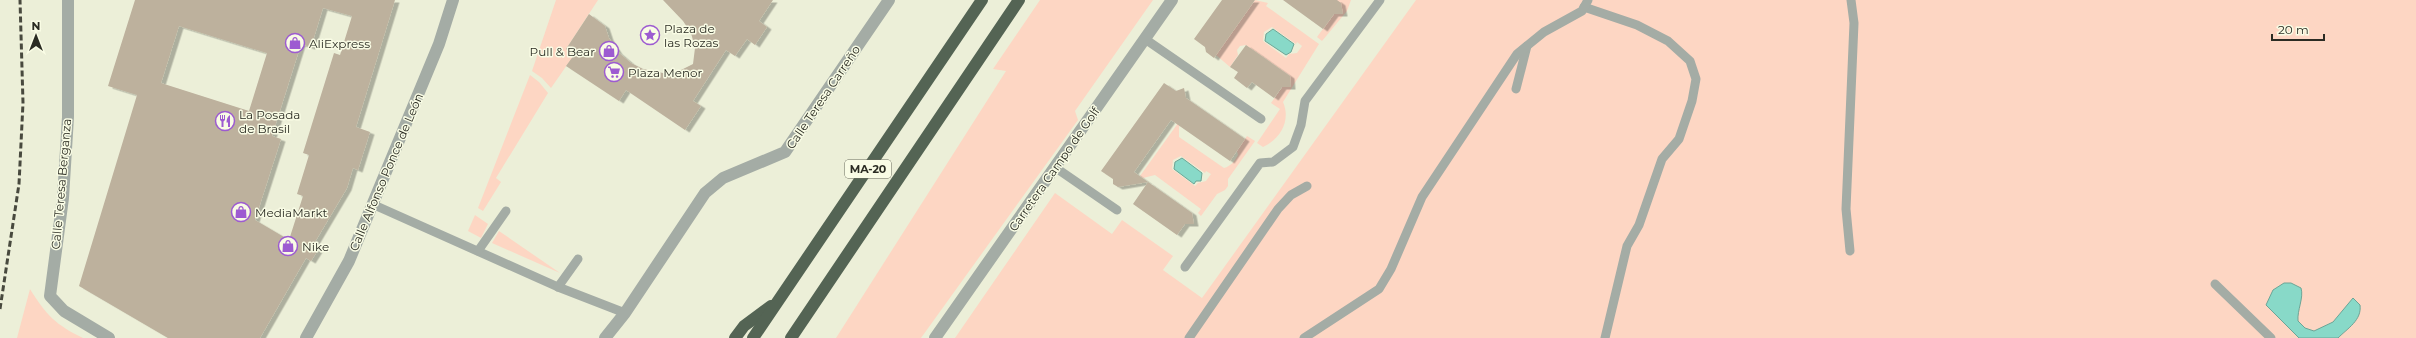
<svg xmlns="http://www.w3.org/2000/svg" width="2416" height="338" font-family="Montserrat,sans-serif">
	<defs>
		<filter id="shadow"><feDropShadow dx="4.5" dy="2.5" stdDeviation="0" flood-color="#0004"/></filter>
	</defs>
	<rect width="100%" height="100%" fill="#ecefd8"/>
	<!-- green -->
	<g fill="#fdd6c3" fill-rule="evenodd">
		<path d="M556 0H598L566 49 574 55 551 88 542 78 532 71Z"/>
		<path d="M1040 0H1153L1075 111 1078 120 921 338H836L1006 71 993 69Z"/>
		<path d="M1255 0 1268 3 1266 6 1319 44 1283 102C1291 120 1281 139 1263 147L1257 143 1280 109 1271 103 1290 76 1246 45 1240 46 1237 50 1238 55 1230 67 1216 55ZM1272 27 1296 44 1297 42 1302 46 1297 53 1289 54 1286 58 1263 41 1264 32Z"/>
		<path d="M1337 0H1351L1347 11 1322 41 1317 37 1334 14Z"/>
		<path d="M1416 0H2416V338H955L1055 193 1112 234 1122 220 1173 256 1163 270 1202 298Z"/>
		<path d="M530 75 539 82 548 93 496 178 501 182 483 211 478 208Z"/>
		<path d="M1181 119 1183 121 1179 127V137L1224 168C1231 166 1234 162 1238 155L1237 151 1247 136 1255 141 1228 179V186L1225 190 1217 194 1201 216 1198 213 1201 209 1155 175 1143 178 1140 176ZM1181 156 1205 173 1206 171 1211 174 1206 181 1198 183 1195 186 1172 169 1173 160Z"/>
		<path d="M475 215 488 224 481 238 468 231Z"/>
		<path d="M499 231 560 273 492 243Z"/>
		<path d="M30 289C46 315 56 325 83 338H17Z"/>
	</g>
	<!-- water -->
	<g fill="#88d9c8" stroke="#6ca596">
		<path d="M1273 29 1294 44 1291 52 1286 55 1265 41 1266 34Z"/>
		<path d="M1182 158 1202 173 1201 181H1196L1194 184 1174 169 1175 162Z"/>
		<path d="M2284 283H2291L2301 288C2304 298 2297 310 2298 321L2305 328 2314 331 2333 322 2353 298 2360 305C2362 320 2348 328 2338 338H2299L2266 305 2273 290Z"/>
	</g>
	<!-- building -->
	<g fill="#bdb19d" fill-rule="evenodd" filter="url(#shadow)">
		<path d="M135 0H395L356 127 370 132 358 170 353 168 347 188 312 247 318 250 311 261 306 258 260 338H168L79 286 137 95 108 86ZM323 8 352 16 340 55 334 53 303 153 309 155 297 194 303 196 289 240 255 220 281 139 272 136 301 44 311 47ZM179 26 267 53 249 111 161 83Z"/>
		<path d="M663 0H773L759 21 767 27 755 45 747 39 735 56 726 50 693 101 701 106 685 130 626 90 619 101 566 66 574 55 566 49 589 14 605 26 609 38 618 52 631 63 643 69 668 74 679 71 693 64 695 48 691 33 683 21Z"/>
		<path d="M1222 0H1255L1214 58 1206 52 1205 47 1194 39Z"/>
		<path d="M1283 0H1337L1341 3 1343 14H1334L1323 29Z"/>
		<path d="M1246 45 1290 76 1291 87H1282L1274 98 1252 82 1247 88 1234 78 1238 72 1230 67Z"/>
		<path d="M1164 83 1176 91 1184 88 1186 98 1245 139 1230 161 1171 120 1134 172 1148 182 1118 187 1113 184V179L1101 171Z"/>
		<path d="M1148 182 1192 213 1194 224H1185L1177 235 1133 204Z"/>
	</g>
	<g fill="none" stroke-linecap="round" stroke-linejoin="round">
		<!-- service -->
		<g stroke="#a4aca5" stroke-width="9">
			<path d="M1584 7 1637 25 1668 41 1690 61 1696 79 1692 101 1679 139 1662 159 1639 225 1627 246 1605 338"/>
			<path d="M1145 39 1261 119"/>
			<path d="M1516 89 1527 46"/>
			<path d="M1056 168 1117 210"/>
			<path d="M372 204 558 287 625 313"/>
			<path d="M478 251 506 211"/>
			<path d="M1850 251 1846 209 1854 23 1851 0"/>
			<path d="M1185 267 1260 163 1273 162 1293 147 1301 125 1305 101 1380 0"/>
			<path d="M2215 284 2271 338"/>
			<path d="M558 287 578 259"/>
			<path d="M1189 338 1278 209 1291 195 1307 186"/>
			<path d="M1304 338 1379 289 1391 269 1422 197 1517 54 1544 32 1582 11 1588 0"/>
		</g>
		<!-- minor -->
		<g stroke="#a4aca5" stroke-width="12">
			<path d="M68 0V117L63 198 50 296 64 311 109 338"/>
			<path d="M306 338 349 261 439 44 453 0"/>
			<path d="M605 338 625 313 705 193 723 178 785 152 889 0"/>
		</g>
		<!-- tertiary -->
		<path stroke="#a4aca5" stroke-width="12" d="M935 338 1172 0"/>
		<!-- motorway -->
		<g stroke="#546454" stroke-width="12">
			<path d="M735 338 744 326 771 306"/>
			<path d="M753 338 982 0"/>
			<path d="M791 338 1019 0"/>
		</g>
		<!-- rail -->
		<path stroke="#48493e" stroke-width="3" stroke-dasharray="6 3" stroke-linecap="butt" d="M0 309 19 184 23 103 20 0"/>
	</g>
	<!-- icons -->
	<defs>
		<symbol id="sight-ring" viewBox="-11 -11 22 22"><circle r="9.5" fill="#f9fce5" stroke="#9d5bd1" stroke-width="1.5"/><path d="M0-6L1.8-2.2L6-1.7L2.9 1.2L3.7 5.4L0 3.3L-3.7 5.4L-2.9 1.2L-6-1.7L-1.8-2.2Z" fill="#9d5bd1"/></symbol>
		<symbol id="shop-ring" viewBox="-11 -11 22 22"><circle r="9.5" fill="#f9fce5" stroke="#9d5bd1" stroke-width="1.5"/><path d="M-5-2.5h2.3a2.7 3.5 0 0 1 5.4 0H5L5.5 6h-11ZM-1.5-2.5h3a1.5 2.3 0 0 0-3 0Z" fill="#9d5bd1"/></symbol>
		<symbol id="supermarket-ring" viewBox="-11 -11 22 22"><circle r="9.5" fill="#f9fce5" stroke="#9d5bd1" stroke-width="1.5"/><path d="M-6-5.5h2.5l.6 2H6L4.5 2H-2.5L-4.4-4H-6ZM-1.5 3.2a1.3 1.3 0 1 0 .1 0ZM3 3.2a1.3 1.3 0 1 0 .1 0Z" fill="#9d5bd1"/></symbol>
		<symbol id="restaurant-ring" viewBox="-11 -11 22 22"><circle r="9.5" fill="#f9fce5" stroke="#9d5bd1" stroke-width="1.5"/><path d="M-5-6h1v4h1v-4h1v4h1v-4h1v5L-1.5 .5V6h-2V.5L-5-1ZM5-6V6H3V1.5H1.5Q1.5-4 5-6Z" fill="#9d5bd1"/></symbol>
	</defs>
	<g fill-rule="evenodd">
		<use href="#sight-ring" x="639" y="24" width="22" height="22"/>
		<use href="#shop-ring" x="284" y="32" width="22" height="22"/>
		<use href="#shop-ring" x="598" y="40" width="22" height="22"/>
		<use href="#supermarket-ring" x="603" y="61" width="22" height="22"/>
		<use href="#restaurant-ring" x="214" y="110" width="22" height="22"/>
		<use href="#shop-ring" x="230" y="201" width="22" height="22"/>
		<use href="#shop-ring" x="277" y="235" width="22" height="22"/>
	</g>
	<g text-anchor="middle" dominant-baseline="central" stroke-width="3" stroke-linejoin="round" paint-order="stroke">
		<!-- shield labels -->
		<rect fill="#f9fce5" stroke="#696a5d" stroke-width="1" x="845" y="160" width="46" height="18" rx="3"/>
		<g font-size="11" font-weight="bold" fill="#2b2c23">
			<text x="868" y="169">MA-20</text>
		</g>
		<!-- poi labels -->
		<g font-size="12" fill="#2b2c23" stroke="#f9fce5" text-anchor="start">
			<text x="664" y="28">Plaza de<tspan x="664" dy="14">las Rozas</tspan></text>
			<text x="309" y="43">AliExpress</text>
			<text x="595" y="51" text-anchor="end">Pull &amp; Bear</text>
			<text x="628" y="72">Plaza Menor</text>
			<text x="239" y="114">La Posada<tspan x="239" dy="14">de Brasil</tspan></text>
			<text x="255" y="212">MediaMarkt</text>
			<text x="302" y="246">Nike</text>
		</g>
		<!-- street labels -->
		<g font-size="12" fill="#2b2c23" stroke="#f9fce5">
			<text transform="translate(823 97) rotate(-56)">Calle Teresa Carreño</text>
			<text transform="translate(1054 169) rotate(-55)">Carretera Campo de Golf</text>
			<text transform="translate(386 172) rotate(-67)">Calle Alfonso Ponce de León</text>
			<text transform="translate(61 184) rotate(-85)">Calle Teresa Berganza</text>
		</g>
	</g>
	<!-- north arrow -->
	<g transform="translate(36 36)" stroke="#f9fce5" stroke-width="3" paint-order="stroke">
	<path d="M0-3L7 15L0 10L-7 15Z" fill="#2b2c23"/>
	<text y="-6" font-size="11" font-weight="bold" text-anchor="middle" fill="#2b2c23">N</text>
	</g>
	<!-- scale -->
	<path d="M2272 34v6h52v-6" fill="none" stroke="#2b2c23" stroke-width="2"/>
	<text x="2278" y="34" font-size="12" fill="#2b2c23" stroke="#f9fce5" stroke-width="3" paint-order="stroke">20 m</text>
</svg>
